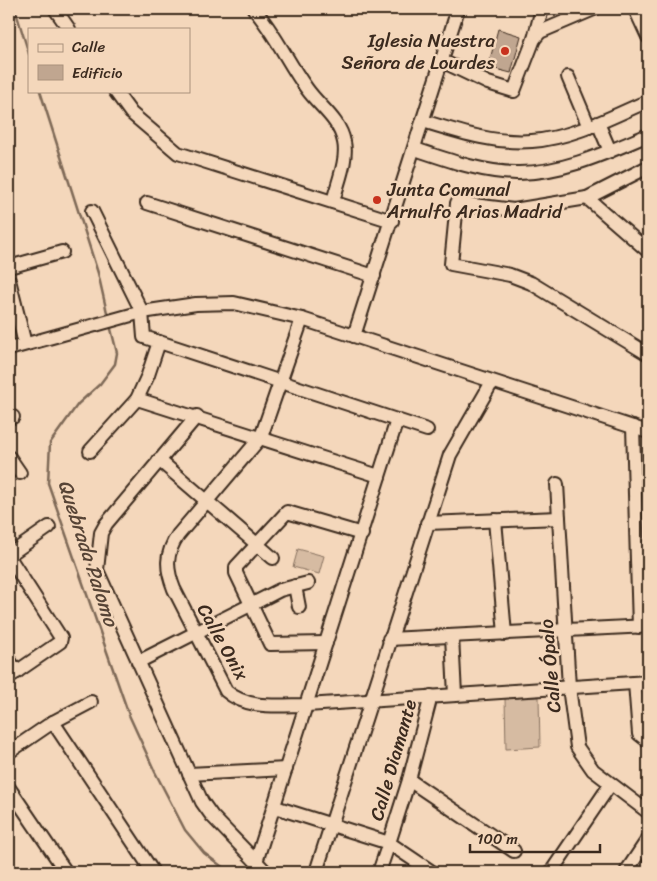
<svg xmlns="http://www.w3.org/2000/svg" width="657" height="881" font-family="Sriracha,sans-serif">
	<rect width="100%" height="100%" fill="#f4d7bb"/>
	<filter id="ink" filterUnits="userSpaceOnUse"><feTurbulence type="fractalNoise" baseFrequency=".02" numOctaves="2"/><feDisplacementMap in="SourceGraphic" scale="10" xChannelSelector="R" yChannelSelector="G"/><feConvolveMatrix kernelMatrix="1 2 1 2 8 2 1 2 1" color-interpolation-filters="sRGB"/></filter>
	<g filter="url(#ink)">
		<!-- green -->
		<g fill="#d6bba2" stroke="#887260">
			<path d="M298 549 324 556 319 574 293 567Z"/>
			<path d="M539 697 540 747 506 749 505 698Z"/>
		</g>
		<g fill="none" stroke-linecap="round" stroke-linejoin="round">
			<!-- stream -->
			<g stroke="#7e6957" stroke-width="2.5">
				<path d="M15 9 29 54"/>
				<path d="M40 91 98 273 108 317"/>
				<path d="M110 325 117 353 115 364 100 384 78 404 50 443 48 483 129 715 155 772 185 830 204 853 229 872"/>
			</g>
		</g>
		<!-- building -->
		<path fill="#c0a690" stroke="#3b2a1e" d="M498 29 521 36 511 73 488 67Z"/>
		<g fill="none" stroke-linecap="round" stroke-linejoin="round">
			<defs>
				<g id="minor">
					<path d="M55 9 69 29"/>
					<path d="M254 9C275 33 288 63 307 89 319 106 340 120 344 142 348 160 337 184 333 202"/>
					<path d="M635 9 648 37"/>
					<path d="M534 39 540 32 594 9"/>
					<path d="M442 61 488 83 514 91 534 39 542 9"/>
					<path d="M568 77 589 127"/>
					<path d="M115 91 131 113 178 153 392 221"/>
					<path d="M423 121C459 132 495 144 532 141 573 138 611 117 648 101"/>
					<path d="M598 123 610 151"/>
					<path d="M415 149C448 160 480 172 516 173 561 174 608 152 648 135"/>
					<path d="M648 167 587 198 514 210 457 203 451 264 510 275 531 283 648 354"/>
					<path d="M587 198 648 251"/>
					<path d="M147 203 374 276"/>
					<path d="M92 211 142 312 144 337 427 430"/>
					<path d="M9 267 62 252"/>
					<path d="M9 280 25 344"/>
					<path d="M302 319 261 437 178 535C165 554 166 569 174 589L226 691C248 710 278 705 307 705L648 682"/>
					<path d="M354 336 458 9"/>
					<path d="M9 349 142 312 196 304 234 303 302 319 648 432"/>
					<path d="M137 399 379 476"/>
					<path d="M197 416 106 524 101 533 97 570 202 802 212 816 266 872"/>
					<path d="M9 418 13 417"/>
					<path d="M633 427 639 627"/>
					<path d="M90 451 137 399 148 375 159 342"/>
					<path d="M9 457 20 473"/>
					<path d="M159 460 273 558"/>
					<path d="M557 484 569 687 577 747 593 770 648 812"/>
					<path d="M495 520 505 634"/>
					<path d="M427 523 559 518"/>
					<path d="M9 555 49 527"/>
					<path d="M9 557 61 638 60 642 9 677"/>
					<path d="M295 586 299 607"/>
					<path d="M452 636 455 695"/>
					<path d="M389 639 648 626"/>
					<path d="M326 643 270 644 236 573V567L287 512 362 534"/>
					<path d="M9 660 17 672"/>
					<path d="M138 662 280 590 308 583"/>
					<path d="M635 683 639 734 648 741"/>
					<path d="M431 696 409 780 389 843 432 872"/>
					<path d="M53 722 153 872"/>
					<path d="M9 752 53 722 91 702"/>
					<path d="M189 774 286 769"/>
					<path d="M409 780 514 851"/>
					<path d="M9 788 66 872"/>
					<path d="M275 807 389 843 379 872"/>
					<path d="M256 862 397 420"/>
					<path d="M316 872 450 455 492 382"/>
					<path d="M551 872 610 785"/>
					<path d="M626 872 648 839"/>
				</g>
			</defs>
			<!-- minor casing -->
			<use href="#minor" stroke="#3b2a1e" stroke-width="16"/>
			<!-- minor -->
			<use href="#minor" stroke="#f4d7bb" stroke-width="12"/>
		</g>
	</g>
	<!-- markers -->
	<g fill="#c8321e" stroke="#f4d7bb" stroke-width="2">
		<circle cx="505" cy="51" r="5"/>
		<circle cx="377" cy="200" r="5"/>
	</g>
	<g text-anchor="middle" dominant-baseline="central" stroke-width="5" stroke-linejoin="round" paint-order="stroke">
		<!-- poi labels -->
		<g font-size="19" fill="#3b2a1e" stroke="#f4d7bb" text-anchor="end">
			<text x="495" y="40">Iglesia Nuestra<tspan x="495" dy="22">Señora de Lourdes</tspan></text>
			<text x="387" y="189" text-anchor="start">Junta Comunal<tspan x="387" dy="22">Arnulfo Arias Madrid</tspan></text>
		</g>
		<!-- street labels -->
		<g font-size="19" fill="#3b2a1e" stroke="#f4d7bb">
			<text transform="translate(223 642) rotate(61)">Calle Onix</text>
			<text transform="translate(550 666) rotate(-95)">Calle Ópalo</text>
			<text transform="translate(393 760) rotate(-74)">Calle Diamante</text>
		</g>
		<!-- water labels -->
		<g font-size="20" font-style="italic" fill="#574436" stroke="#f4d7bb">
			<text transform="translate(88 553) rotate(72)">Quebrada Palomo</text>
		</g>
	</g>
	<!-- margin -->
	<rect width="657" height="881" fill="none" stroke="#f4d7bb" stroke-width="30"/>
	<rect x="15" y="15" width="627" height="851" fill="none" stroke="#3b2a1e" stroke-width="2" filter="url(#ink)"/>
	<!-- legend -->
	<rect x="28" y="28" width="162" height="65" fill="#f4d7bb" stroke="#aa927c"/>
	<rect x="38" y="44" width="25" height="8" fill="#f4d7bb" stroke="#aa927c"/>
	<text x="72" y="52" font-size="15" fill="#3b2a1e">Calle</text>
	<rect x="38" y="65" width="25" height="15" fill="#c0a690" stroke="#aa927c"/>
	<text x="72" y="78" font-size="15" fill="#3b2a1e">Edificio</text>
	<!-- scale -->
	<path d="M470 844v8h130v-8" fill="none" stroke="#3b2a1e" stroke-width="2.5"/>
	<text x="477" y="844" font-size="15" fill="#3b2a1e" stroke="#f4d7bb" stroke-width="4" paint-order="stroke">100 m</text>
</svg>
